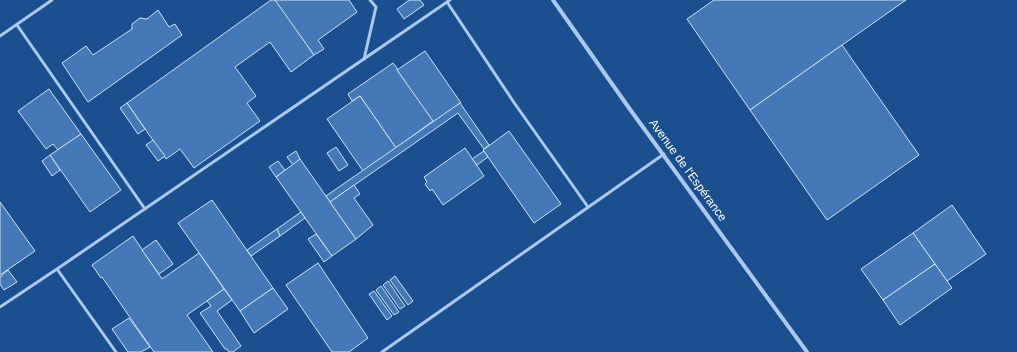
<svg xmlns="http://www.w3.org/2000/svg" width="1017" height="352" font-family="Arial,sans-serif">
	<rect width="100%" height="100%" fill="#1b4f8f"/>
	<!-- building -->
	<g fill="#4478b7" stroke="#cfe3fa">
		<path d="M271 0H275L277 2 314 55 291 72 270 42 235 67 256 96 247 103 260 121 194 168 180 149 166 159 127 103Z"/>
		<path d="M275 0H349L357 12 318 40 324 49 314 55Z"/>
		<path d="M409 0H420L424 5 404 19 397 9Z"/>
		<path d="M714 0H906L750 110 687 19Z"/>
		<path d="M158 10 169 27 175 24 182 35 88 102 62 63 86 46 93 55 132 29V24L140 18 147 19Z"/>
		<path d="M842 45 919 155 827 220 750 110Z"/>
		<path d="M425 51 461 103 433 122 397 70Z"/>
		<path d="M393 63 397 68V70L433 121 396 148 360 96 352 101 348 94Z"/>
		<path d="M49 89 81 134 58 150 53 144 46 149 18 111Z"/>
		<path d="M360 96 396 148 363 171 327 119Z"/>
		<path d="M127 103 145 129 138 134 120 108Z"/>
		<path d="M460 103 489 145 484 149 458 113 330 202 326 196Z"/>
		<path d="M509 131 561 204 534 223 483 150Z"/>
		<path d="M81 134 121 190 90 212 50 155Z"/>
		<path d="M153 140 165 156 158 161 146 145Z"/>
		<path d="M336 147 348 165 339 171 327 153Z"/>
		<path d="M465 148 484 176 443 205 432 189 430 191 425 184 427 182 424 177Z"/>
		<path d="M296 151 300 159 293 165 287 157Z"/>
		<path d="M484 151 488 157 477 165 472 159Z"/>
		<path d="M50 155 60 170 52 176 42 161Z"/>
		<path d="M300 159 356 239 332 256 276 177Z"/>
		<path d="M278 161 285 170 276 177 269 167Z"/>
		<path d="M354 185 360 194 354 198 373 225 356 239 330 202Z"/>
		<path d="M212 200 273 288 240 311 178 223Z"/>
		<path d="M0 202 35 251 0 275Z"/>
		<path d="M952 205 986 254 947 281 913 233Z"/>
		<path d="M301 212 305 218 280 236 277 229Z"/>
		<path d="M277 229 280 236 251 256 247 250Z"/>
		<path d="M913 233 935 264 883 300 861 269Z"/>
		<path d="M316 234 332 256 324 262 308 239Z"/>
		<path d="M133 236 162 279 199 253 224 289 187 315 213 352H154L102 277 101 278 92 265Z"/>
		<path d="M156 240 173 264 159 274 142 250Z"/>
		<path d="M318 263 368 338 349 352H332L286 285Z"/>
		<path d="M935 264 952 288 900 325 883 300Z"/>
		<path d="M8 270 17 282 4 290 0 284V277Z"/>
		<path d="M395 276 413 301 408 305 390 280Z"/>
		<path d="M388 281 405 306 400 309 383 285Z"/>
		<path d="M381 286 399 312 394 315 376 290Z"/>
		<path d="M273 288 288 309 254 333 240 311Z"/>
		<path d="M224 289 232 300 217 311 241 346 233 352H229L227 349H225L200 313 211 306 207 301Z"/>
		<path d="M374 291 392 316 387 320 369 294Z"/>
		<path d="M129 318 150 347 141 352H128L112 329Z"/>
	</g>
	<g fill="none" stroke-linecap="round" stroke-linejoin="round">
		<!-- service -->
		<g stroke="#a9c9ee" stroke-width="3">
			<path d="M447 2 515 104 588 207"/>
			<path d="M17 25 145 209"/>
			<path d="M0 36 52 0"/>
			<path d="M364 59 376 7 370 0"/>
			<path d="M57 269 116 352"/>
			<path d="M0 307 57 269 450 0"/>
			<path d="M382 352 664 154"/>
		</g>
		<!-- minor -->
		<path stroke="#a9c9ee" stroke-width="4" d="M553 0 629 108 807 352"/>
	</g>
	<g text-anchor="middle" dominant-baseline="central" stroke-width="4" stroke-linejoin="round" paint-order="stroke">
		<!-- street labels -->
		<g font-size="12" fill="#fff" stroke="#1b4f8f">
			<text transform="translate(688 170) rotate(54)">Avenue de l'Espérance</text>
		</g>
	</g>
</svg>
